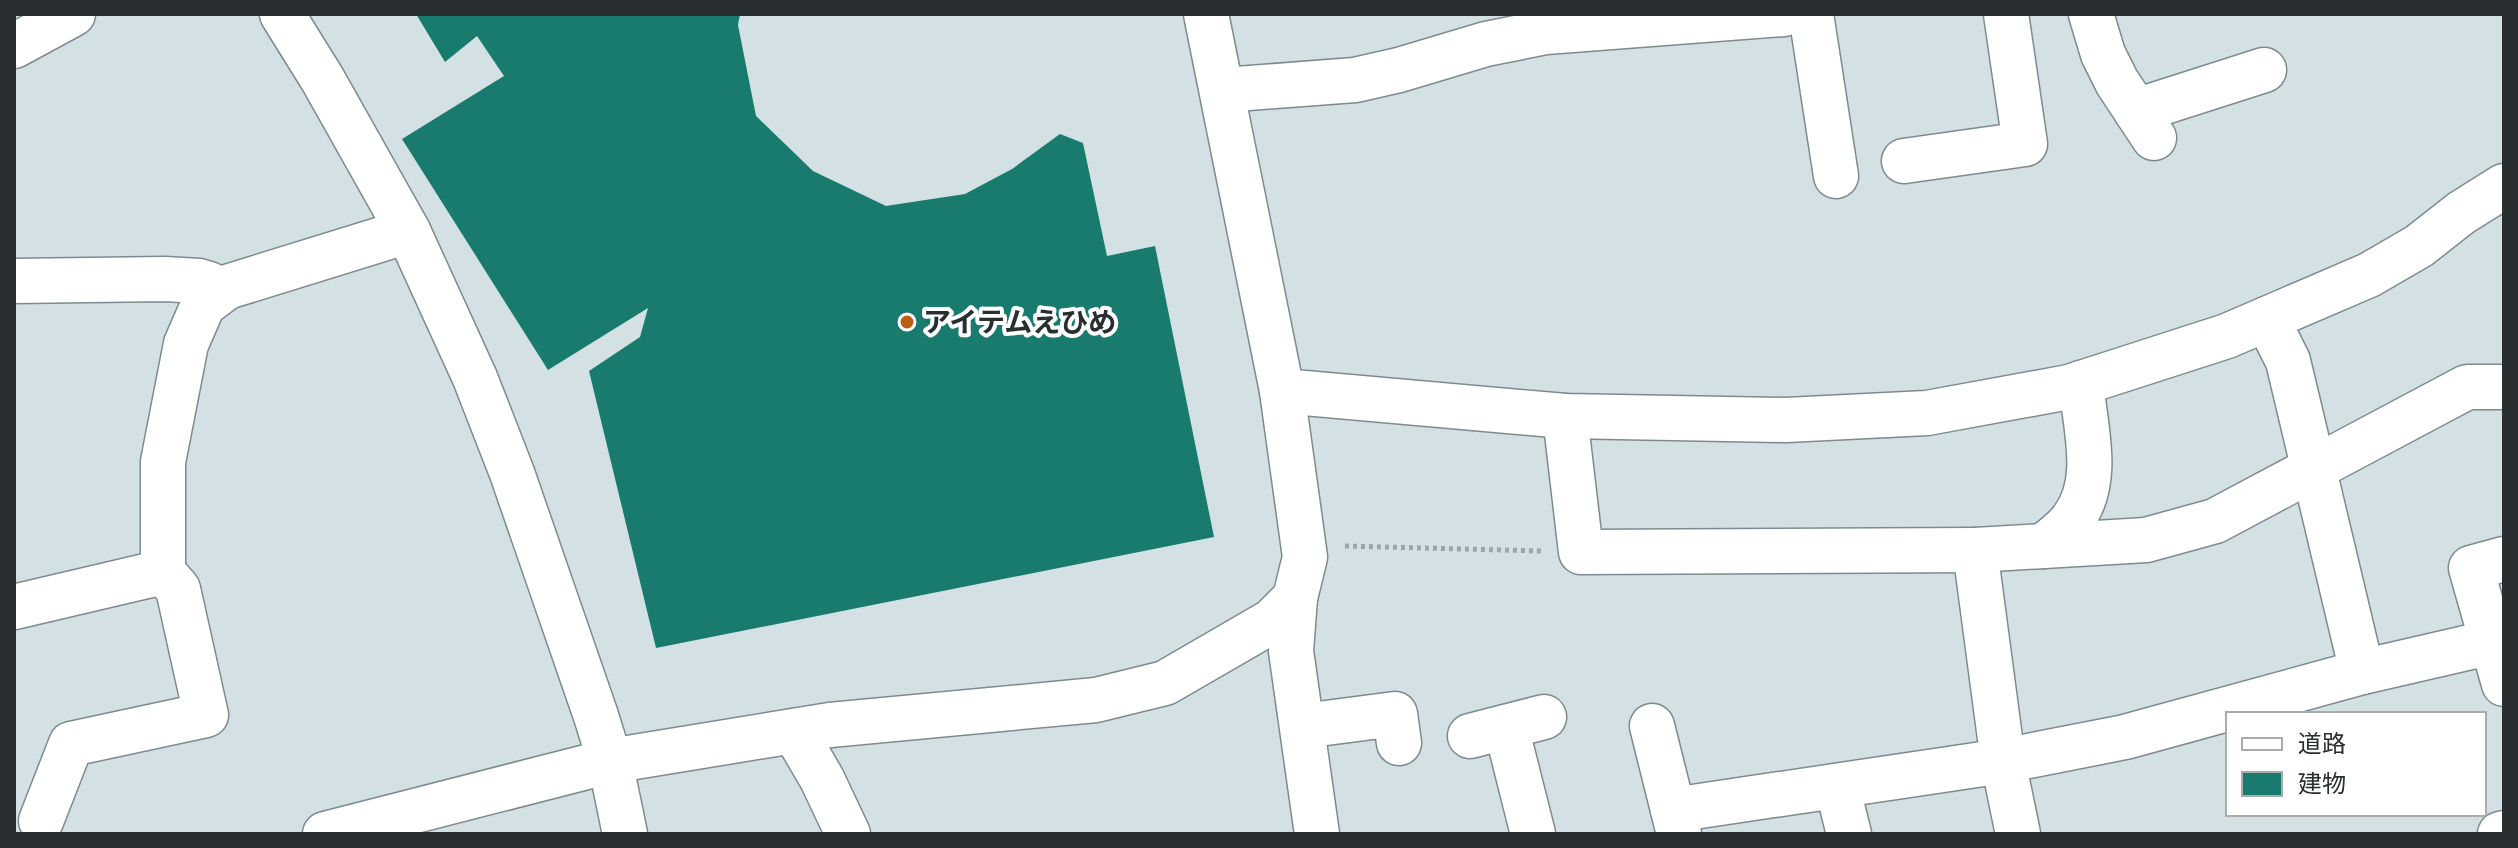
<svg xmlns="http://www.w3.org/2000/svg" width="2518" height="848" font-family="'Fira Sans','Noto Sans JP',sans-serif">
	<rect width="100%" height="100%" fill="#d3e1e5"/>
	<!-- building -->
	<path fill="#187b6e" d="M416 14H740L738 25 756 116 813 171 886 206 965 194 1012 169 1060 134 1083 143 1107 256 1155 246 1214 537 656 648 589 371 640 337 648 308 548 370 402 139 504 76 477 36 445 62Z"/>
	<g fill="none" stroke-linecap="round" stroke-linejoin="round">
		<defs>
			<g id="minor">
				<path d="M282 14 323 80 408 231 475 378 512 473 596 716 610 761 625 834"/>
				<path d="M1811 14 1836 176"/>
				<path d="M2091 14 2103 54 2117 82 2154 138"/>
				<path d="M1223 90 1355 80 1399 70 1486 44 1546 32 1784 14"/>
				<path d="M2136 111 2264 70"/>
				<path d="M1904 161 2025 144 2006 14"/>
				<path d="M14 281 165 279 199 281 209 284 217 293"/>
				<path d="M2267 319 2288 361 2362 672"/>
				<path d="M1282 391 1565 416 1786 420 1927 413 2069 387 2227 336 2369 275 2419 246 2461 213 2504 186"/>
				<path d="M1565 416 1581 552 1975 550"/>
				<path d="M2044 546C2053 538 2065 530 2072 520 2102 482 2085 427 2081 383"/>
				<path d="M2504 559 2471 568 2504 684"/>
				<path d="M1295 598 1291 651 1317 834"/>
				<path d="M14 607 163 572V462L186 344 203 305 227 287 408 231"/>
				<path d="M1303 726 1395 714 1399 743"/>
				<path d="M1652 726 1679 834"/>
				<path d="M1506 727 1533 834"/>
				<path d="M794 731 822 779 848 834"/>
				<path d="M1470 736 1544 717"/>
				<path d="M1837 786 1849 834"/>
				<path d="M1673 810 2003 761 2125 737 2362 672 2492 642"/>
				<path d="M41 821 71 744 206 715 178 589 163 572"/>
				<path d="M325 834 610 761 830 725 1096 700 1165 683 1272 621 1295 598 1305 557 1282 391 1206 14"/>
				<path d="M2018 834 2003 761 1975 550 2146 540 2215 521 2467 387H2504"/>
				<path d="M2500 834 2504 833"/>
			</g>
			<path id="major" d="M14 46 73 14"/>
		</defs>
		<!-- minor casing -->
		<use href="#minor" stroke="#7e8b8e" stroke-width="47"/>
		<!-- major casing -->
		<use href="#major" stroke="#7e8b8e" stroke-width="47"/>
		<!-- path -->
		<path stroke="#9aa6a9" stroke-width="5" stroke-dasharray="4 4" stroke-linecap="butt" d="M1345 546 1542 551"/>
		<!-- minor -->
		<use href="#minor" stroke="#fff" stroke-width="44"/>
		<!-- major -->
		<use href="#major" stroke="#fff" stroke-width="44"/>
	</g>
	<!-- markers -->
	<circle fill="#bd5e15" stroke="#fff" stroke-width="3" cx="907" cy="322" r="8"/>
	<g text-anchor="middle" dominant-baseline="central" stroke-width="8" stroke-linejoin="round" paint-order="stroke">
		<!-- poi labels -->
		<g font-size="28" font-weight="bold" fill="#292f30" stroke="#fff" text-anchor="start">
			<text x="923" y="322">アイテムえひめ</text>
		</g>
	</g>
	<!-- border -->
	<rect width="2518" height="848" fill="none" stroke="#292f30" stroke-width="32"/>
	<!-- legend -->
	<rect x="2226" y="712" width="260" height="104" fill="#ffffff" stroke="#a9acac" stroke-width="2"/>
	<rect x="2242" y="738" width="40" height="12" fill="#ffffff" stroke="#a9acac" stroke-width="2"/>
	<text x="2298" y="752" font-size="24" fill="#292f30">道路</text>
	<rect x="2242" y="772" width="40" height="24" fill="#187b6e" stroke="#a9acac" stroke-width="2"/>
	<text x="2298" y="792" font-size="24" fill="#292f30">建物</text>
</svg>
